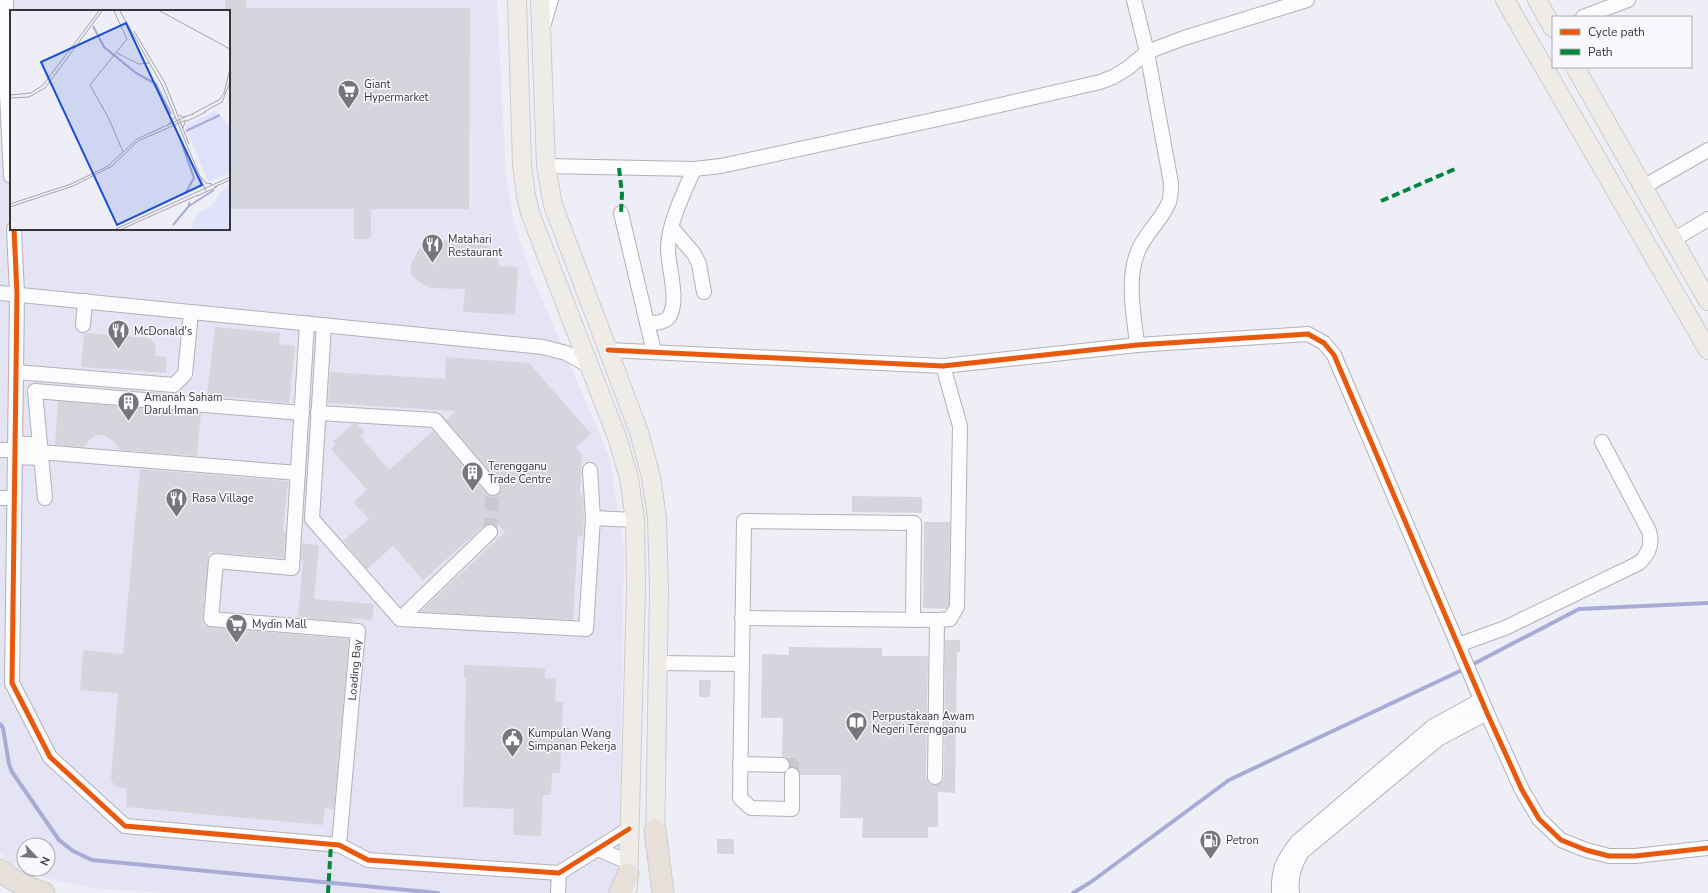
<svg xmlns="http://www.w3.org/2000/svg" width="1708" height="893" font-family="'Nunito Sans',sans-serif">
	<rect width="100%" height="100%" fill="#eeeef7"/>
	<!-- built -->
	<path fill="#e4e4f5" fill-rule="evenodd" d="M0 0H497L506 176 514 224 530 271 610 459 624 550 619 859 618 874 610 893H167L91 888 37 876 11 864 0 852ZM11 11H229V229H11ZM24 845H48V869H24Z"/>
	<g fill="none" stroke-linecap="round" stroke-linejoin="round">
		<!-- stream -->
		<g stroke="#abaad6" stroke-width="4">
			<path d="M0 724 3 728 9 764 12 772 59 840 73 851 92 860 438 893"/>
			<path d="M1073 893 1091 882 1229 780 1460 671 1579 609 1708 603"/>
		</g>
	</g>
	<!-- building -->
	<g fill="#d5d5dd">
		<path d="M225 0H246V8H470L469 209H371V239H354V209H229V11H225Z"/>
		<path d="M451 239H465L489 246 497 257 499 266 518 267 515 315 463 312 465 289 431 288 422 284 413 277 410 269 413 260 419 249 432 242Z"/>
		<path d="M215 327 280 333 279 344 295 346 289 403 207 395Z"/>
		<path d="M84 333 150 338 156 346 155 356 167 357 166 373 81 367Z"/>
		<path d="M446 357 529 363 591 434 576 447 582 454 580 495H583L584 515 583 536 578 535 573 620 420 612 505 532 493 518 423 580 393 546 367 569 343 541 369 519 353 502 367 490 331 449 336 444 333 442 353 424H357L365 432 360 436 389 470 433 431 487 494 495 496 501 491V487L499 482 446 420 456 411 328 403 330 372 445 379Z"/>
		<path d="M58 401 201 413 197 456 119 450 115 442 104 435H97L91 438 84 447 55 445Z"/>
		<path d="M140 469 288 481 283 531 286 532 284 558 209 552 202 625 210 627 349 639 334 809 325 808 323 825 126 807 127 788 116 787 111 780 118 693 80 690 83 650 123 654Z"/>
		<path d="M852 496 922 497V513L852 512Z"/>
		<path d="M924 522H950L949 605 946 609 923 608Z"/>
		<path d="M302 543 319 545 314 599 374 604 372 620 353 618 352 622 298 618 303 560H301Z"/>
		<path d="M945 640H960V652H957L955 793 938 792V827H928V838H862L863 818H840L841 775H800L797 768 790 767V761L787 758 782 756 783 718H761L762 654 789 655V647L882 648V656H928L926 777 930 784 935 785 942 782 944 777Z"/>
		<path d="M464 665 545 668V678H556L555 702H563L562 728H570L569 748H561L560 773H552L551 795H543L541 836 513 835 514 809 463 807 466 678H464Z"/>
		<path d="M699 680H711L710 697H699Z"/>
		<rect x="717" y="839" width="17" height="15"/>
	</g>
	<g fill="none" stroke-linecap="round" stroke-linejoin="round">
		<!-- minor-tunnel -->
		<g stroke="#c9c9d2" stroke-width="14" stroke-dasharray="14 7" stroke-linecap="butt">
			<path d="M490 532 493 488"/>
			<path d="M782 765H792V775"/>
		</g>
		<defs>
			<g id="minor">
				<path d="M6 0 5 55 11 176"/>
				<path d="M1134 0 1147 52 1171 183C1171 189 1171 196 1169 202 1162 220 1146 232 1138 251 1126 281 1134 313 1137 345"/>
				<path d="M1583 17 1628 0"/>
				<path d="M544 23 551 0"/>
				<path d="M546 166 694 169 721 166 961 114 1100 82 1113 77 1128 68 1147 52 1184 38 1307 0"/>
				<path d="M1643 187 1708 150"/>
				<path d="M621 213 647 323C656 323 668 323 671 313 678 295 668 267 668 248 669 221 684 193 694 169"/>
				<path d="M672 228 694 254 699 264 704 292"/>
				<path d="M14 229 17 294 12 683 50 757 125 826 339 845 368 860 559 873 629 829"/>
				<path d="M1673 240 1708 219"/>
				<path d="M0 293 543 347 566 353 588 365"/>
				<path d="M307 323 292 568 216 561 211 619 358 631 339 845"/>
				<path d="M647 323 654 352"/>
				<path d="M83 325 85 301"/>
				<path d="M324 325 312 519 400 619 586 629 593 518 635 520"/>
				<path d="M608 350 943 366 1137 345 1308 334 1324 343 1334 355 1487 713 1522 790 1539 819 1561 840 1586 850 1609 856H1635L1708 848"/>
				<path d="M16 372 174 385 185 374 191 312"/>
				<path d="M318 413 435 420 493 488"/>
				<path d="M15 443 40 445"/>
				<path d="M0 450H15"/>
				<path d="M40 452 298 473"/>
				<path d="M15 457 41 458"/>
				<path d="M590 470 593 518"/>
				<path d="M0 498H14"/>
				<path d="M45 498 35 391 302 413"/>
				<path d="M742 618 937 620 935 777"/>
				<path d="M400 619 490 532"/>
				<path d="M937 620 950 619 957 607 960 426 943 366"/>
				<path d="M1458 645 1505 628 1639 563C1649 554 1653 544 1649 531L1602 442"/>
				<path d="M658 663 742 664"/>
				<path d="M740 764 782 765"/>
				<path d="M792 775V809L751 808 740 798 744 521 914 523 913 620"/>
				<path d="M598 849 628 862"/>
				<path d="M558 893 559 873"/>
				<path d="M1279 893C1278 869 1283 861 1297 842L1432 727 1481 700"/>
				<path d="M1292 893C1290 878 1294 865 1302 852L1438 739 1487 713"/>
			</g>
			<g id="major">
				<path d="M517 0 522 165 526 195 530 213 617 437 629 478 635 520 636 588 628 888"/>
				<path d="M540 0 546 166 553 205 639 432 651 477 657 518 659 590 655 845"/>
				<path d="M1505 0 1708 350"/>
				<path d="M1537 0 1553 28"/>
				<path d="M1575 67 1708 301"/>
			</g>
			<g id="highway">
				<path d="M655 830 663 893"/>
				<path d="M0 870C11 880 30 889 44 893"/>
				<path d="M620 893 628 874"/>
			</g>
		</defs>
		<!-- minor casing -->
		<use href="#minor" stroke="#b1b1b7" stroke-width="16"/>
		<!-- major casing -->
		<use href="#major" stroke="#cccdd1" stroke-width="20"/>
		<!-- highway casing -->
		<use href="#highway" stroke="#cccdd1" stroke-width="23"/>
		<!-- minor -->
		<use href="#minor" stroke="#fcfcfe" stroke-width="14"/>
		<!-- major -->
		<use href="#major" stroke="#efebe7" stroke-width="18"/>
		<!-- highway -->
		<use href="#highway" stroke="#e6e0d8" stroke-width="21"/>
		<!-- quiet -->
		<g stroke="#00873e" stroke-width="4" stroke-dasharray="8 4" stroke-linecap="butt">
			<path d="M619 168 622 194 621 213"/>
			<path d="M1381 201 1455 169"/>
			<path d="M328 893 331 844"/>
		</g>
		<defs>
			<g id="cycleway">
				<path d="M14 229 17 294 12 683 50 757 125 826 339 845 368 860 559 873 629 829"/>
				<path d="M608 350 943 366 1137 345 1308 334 1324 343 1334 355 1487 713 1522 790 1539 819 1561 840 1586 850 1609 856H1635L1708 848"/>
			</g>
		</defs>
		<!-- cycleway casing -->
		<use href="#cycleway" stroke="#f9f9fd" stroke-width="8"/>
		<!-- cycleway -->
		<use href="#cycleway" stroke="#e8590c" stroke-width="5"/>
	</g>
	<!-- icons -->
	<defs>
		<symbol id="supermarket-pin" viewBox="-11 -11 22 30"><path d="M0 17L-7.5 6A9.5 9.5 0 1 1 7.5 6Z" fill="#76767d" stroke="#f9f9fd"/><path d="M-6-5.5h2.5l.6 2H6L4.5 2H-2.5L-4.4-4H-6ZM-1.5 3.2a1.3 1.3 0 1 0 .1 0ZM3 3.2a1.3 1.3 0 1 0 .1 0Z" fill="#fff"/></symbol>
		<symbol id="restaurant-pin" viewBox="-11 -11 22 30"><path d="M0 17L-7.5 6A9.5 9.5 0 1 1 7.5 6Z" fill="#76767d" stroke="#f9f9fd"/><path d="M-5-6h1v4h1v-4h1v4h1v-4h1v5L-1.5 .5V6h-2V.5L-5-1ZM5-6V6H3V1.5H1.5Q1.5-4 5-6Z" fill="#fff"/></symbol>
		<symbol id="building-pin" viewBox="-11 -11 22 30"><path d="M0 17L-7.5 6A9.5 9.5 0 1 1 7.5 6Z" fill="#76767d" stroke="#f9f9fd"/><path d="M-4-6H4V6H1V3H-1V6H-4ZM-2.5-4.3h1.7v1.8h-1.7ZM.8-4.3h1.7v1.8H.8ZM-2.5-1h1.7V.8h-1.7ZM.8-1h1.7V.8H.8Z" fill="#fff"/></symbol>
		<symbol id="library-pin" viewBox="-11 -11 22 30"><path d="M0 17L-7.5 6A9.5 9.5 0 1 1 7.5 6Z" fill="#76767d" stroke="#f9f9fd"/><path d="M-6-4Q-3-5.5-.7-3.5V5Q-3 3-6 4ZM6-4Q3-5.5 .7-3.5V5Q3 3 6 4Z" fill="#fff"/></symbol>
		<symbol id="civic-pin" viewBox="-11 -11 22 30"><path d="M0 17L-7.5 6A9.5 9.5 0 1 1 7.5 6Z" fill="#76767d" stroke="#f9f9fd"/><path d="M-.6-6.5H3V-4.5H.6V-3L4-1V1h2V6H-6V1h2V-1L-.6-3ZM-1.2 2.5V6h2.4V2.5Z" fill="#fff"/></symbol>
		<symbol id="fuel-pin" viewBox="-11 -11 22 30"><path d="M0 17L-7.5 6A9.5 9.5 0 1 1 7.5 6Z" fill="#76767d" stroke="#f9f9fd"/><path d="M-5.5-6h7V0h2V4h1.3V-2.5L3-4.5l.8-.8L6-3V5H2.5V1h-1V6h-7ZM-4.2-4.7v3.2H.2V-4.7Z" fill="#fff"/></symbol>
	</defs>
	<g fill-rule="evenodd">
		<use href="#supermarket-pin" x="336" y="78" width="25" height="34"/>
		<use href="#restaurant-pin" x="420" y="232" width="25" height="34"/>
		<use href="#restaurant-pin" x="106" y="318" width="25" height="34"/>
		<use href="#building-pin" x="116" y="390" width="25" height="34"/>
		<use href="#building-pin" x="460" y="460" width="25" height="34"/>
		<use href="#restaurant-pin" x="164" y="486" width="25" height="34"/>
		<use href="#supermarket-pin" x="224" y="612" width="25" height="34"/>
		<use href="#library-pin" x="844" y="710" width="25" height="34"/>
		<use href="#civic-pin" x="500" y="726" width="25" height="34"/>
		<use href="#fuel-pin" x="1198" y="828" width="25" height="34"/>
	</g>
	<g text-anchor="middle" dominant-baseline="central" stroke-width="3" stroke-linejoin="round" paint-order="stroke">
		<!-- poi labels -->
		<g font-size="11" fill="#35363c" stroke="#f9f9fd" text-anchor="start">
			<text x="364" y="84">Giant<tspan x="364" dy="13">Hypermarket</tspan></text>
			<text x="448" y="239">Matahari<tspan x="448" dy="13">Restaurant</tspan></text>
			<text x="134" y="331">McDonald's</text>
			<text x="144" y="397">Amanah Saham<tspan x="144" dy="13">Darul Iman</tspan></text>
			<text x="488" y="466">Terengganu<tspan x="488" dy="13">Trade Centre</tspan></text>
			<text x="192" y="498">Rasa Village</text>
			<text x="252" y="624">Mydin Mall</text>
			<text x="872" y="716">Perpustakaan Awam<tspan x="872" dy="13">Negeri Terengganu</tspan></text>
			<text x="528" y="733">Kumpulan Wang<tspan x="528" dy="13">Simpanan Pekerja</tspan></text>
			<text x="1226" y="840">Petron</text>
		</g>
		<!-- street labels -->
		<g font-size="11" fill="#35363c" stroke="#f9f9fd">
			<text transform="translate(355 670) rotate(-85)">Loading Bay</text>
		</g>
	</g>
	<!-- overview -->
	<g transform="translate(10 10)">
		<rect width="220" height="220" fill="#eeeef7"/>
		<path d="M205 101 220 116V164L198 171 176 120V115ZM220 174V219H183L182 214 190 202 202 196 212 181Z" fill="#e1e1fa"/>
		<path fill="none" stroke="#abaad6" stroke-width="2" d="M83 16 94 37 126 63 146 74 161 104M176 121 210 105M168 123 184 168 175 184M179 196 204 180M163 215 179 196V192"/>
		<path fill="none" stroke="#a4a4ac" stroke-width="1" d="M104 1 117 29 80 75 99 109 113 142M110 1 152 75 196 181M150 1 220 39M124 21 155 73 179 134M107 43 129 54 139 53M0 85 21 83 33 75 89 1M0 88 19 87 35 78 92 1M194 102 212 92 220 72M182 104 209 90 214 83 220 59M169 105 173 107 184 104M157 116 165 107M173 118 175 112 196 102M191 167 196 173 202 174M204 177 220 170M187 186 207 177M0 194 61 174 98 156 127 129 175 107M0 197 63 176 102 156 128 131 176 110M106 219 220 167M112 219 188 185"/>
		<path fill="#1d4ed8" fill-opacity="0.15" stroke="#1d4ed8" stroke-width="2" d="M116 13 192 175 107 215 31 52Z"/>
		<rect width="220" height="220" fill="none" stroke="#35363c" stroke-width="2"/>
	</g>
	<!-- legend -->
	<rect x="1552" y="16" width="140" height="52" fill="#f9f9fd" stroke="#ababb0"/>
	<rect x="1560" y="29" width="20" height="6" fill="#e8590c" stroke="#ababb0"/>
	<text x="1588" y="36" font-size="12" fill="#35363c">Cycle path</text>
	<rect x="1560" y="49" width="20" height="6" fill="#00873e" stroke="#ababb0"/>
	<text x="1588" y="56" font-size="12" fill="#35363c">Path</text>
	<!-- north arrow -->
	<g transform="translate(36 857) rotate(115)"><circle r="19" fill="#f9f9fd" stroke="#ababb0"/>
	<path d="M0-3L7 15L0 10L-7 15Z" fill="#76767d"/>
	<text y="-6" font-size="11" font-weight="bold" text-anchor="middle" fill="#35363c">N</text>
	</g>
</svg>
